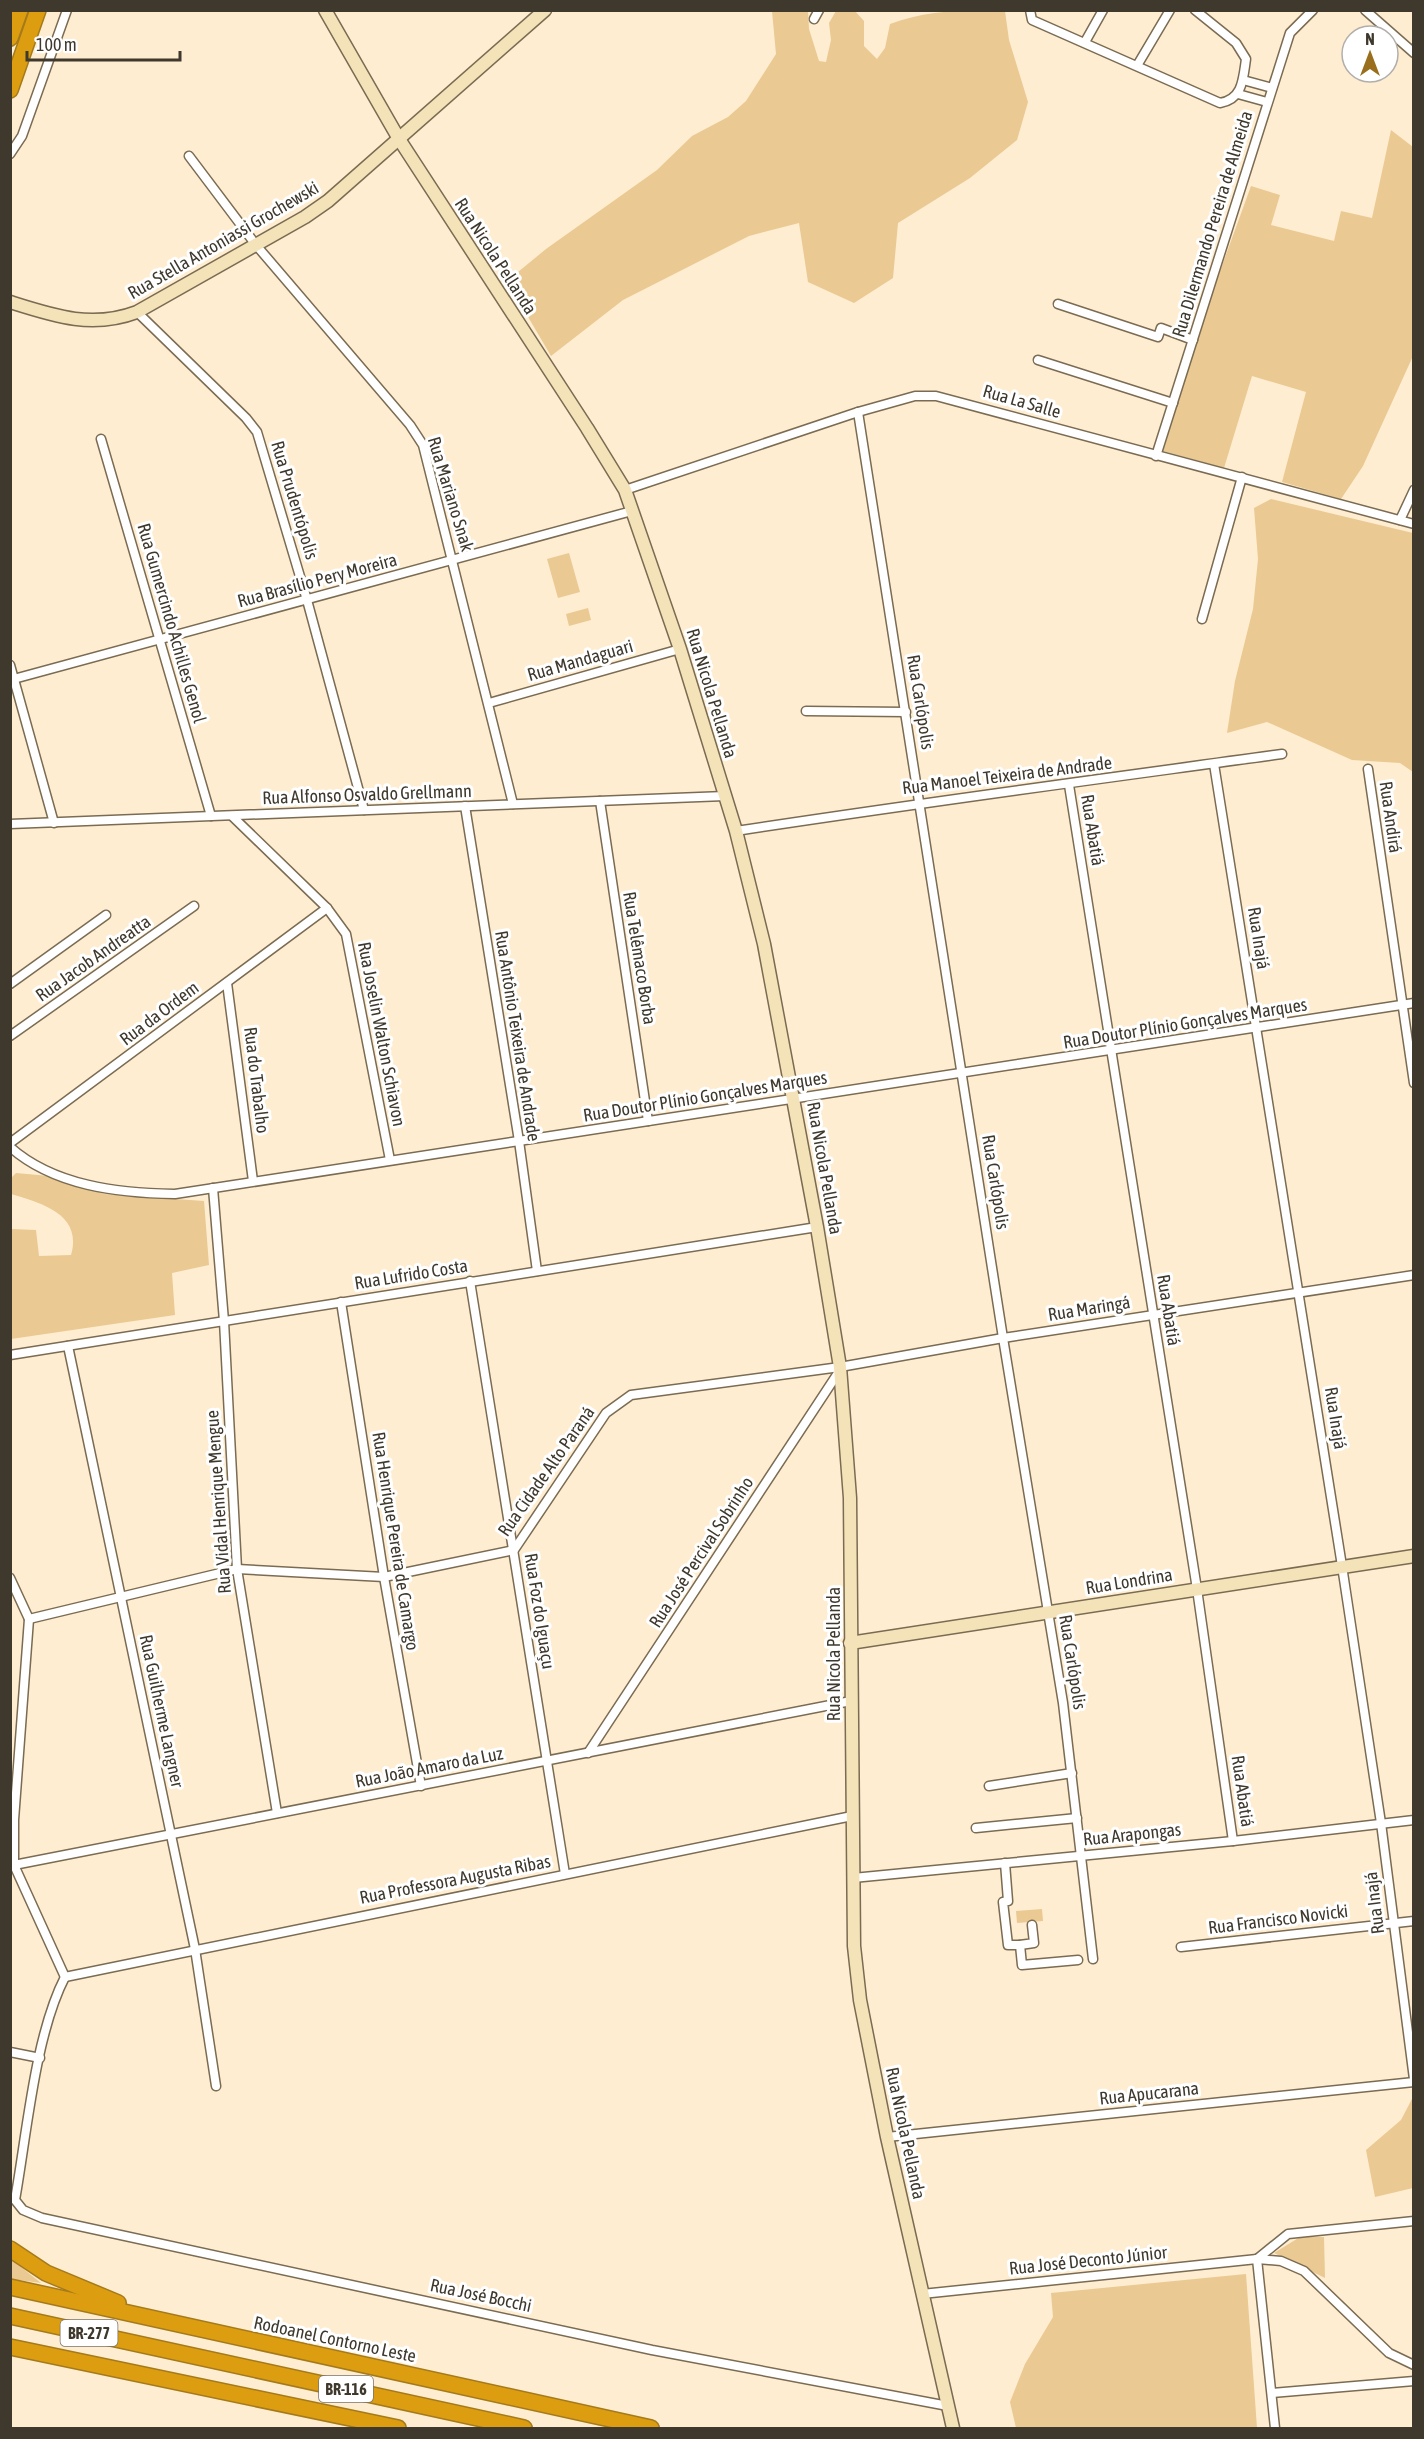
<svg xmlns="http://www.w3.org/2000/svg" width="1424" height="2439" font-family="'Asap Condensed',sans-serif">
	<rect width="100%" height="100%" fill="#feedd1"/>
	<!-- green -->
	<g fill="#ebc992">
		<path d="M772 11H808L809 29 819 61 826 62 831 40 829 23 836 11H855L864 21V46L877 59 885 48 890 24C927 10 966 10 1005 11L1009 40 1028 102 1017 140 970 178 898 223 893 278 854 303 808 282 799 223 749 236 623 300 551 356 507 281 546 249 657 170 692 136 728 117 746 101 776 54Z"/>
		<path d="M1391 130 1413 147V356L1363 466 1341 499 1282 482 1306 392 1252 376 1224 468 1163 451 1211 296 1251 186 1280 195 1271 225 1334 241 1341 211 1372 218Z"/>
		<path d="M1271 499 1413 533V772L1400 763 1352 760 1267 722 1227 733 1235 681 1253 609 1258 559 1254 508Z"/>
		<path d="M569 553 580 592 558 598 547 559Z"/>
		<path d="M588 608 591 620 569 626 566 614Z"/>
		<path d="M16 1173 49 1176 104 1194 204 1201 209 1265 172 1273 175 1315 11 1339V1229L36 1230 39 1256 71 1255C83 1214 41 1203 11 1194L10 1179Z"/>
		<path d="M1042 1909 1043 1921 1017 1923 1016 1911Z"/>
		<path d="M1413 2097V2188L1375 2197 1366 2150 1401 2120Z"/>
		<path d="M1300 2237H1324L1325 2278 1274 2253Z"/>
		<path d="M11 2259 41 2283 11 2279Z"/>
		<path d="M1246 2274 1257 2428H1016L1010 2402 1025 2364 1053 2317 1051 2293Z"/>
	</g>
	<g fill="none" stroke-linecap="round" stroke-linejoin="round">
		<defs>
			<g id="street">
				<path d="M1030 10 1032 20 1220 103C1243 99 1243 79 1246 59L1236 43 1195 10"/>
				<path d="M1365 10 1414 53"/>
				<path d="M814 19 819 10"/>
				<path d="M1085 42 1103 10"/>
				<path d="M1138 64 1170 10"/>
				<path d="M1243 80 1272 88"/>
				<path d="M1238 94 1267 102"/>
				<path d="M10 154 22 136 67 10"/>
				<path d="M189 156 256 245 410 425 423 445 513 804"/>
				<path d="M1058 304 1158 337 1161 328 1193 340"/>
				<path d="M137 312 246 418 257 432 307 600 364 810"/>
				<path d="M1038 360 1173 403"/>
				<path d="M858 412 1003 1338 1063 1703 1093 1959"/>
				<path d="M101 439 211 816"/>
				<path d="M1156 456 1290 33 1313 10"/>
				<path d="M625 490 858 412 915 396H936L1414 524"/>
				<path d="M1400 520 1414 490"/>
				<path d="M1202 619 1242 477"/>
				<path d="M10 665 54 823"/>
				<path d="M10 680 632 511"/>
				<path d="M489 703 680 649"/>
				<path d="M806 711 906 712"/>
				<path d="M1214 764 1342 1566 1381 1823 1414 2079"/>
				<path d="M1368 769 1414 1083"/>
				<path d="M1069 785 1197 1589 1233 1841"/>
				<path d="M600 801 648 1121"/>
				<path d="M465 806 519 1141 537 1271"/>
				<path d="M232 816 327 908 346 934 390 1160"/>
				<path d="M10 824 725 796"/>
				<path d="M736 831C918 803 1100 779 1282 754"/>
				<path d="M227 983 253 1181"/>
				<path d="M10 984 106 915"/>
				<path d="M10 1036 194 906"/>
				<path d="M10 1143 327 908"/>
				<path d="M10 1147C54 1186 118 1193 175 1194L1414 1003"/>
				<path d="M213 1188 224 1321 237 1569 277 1813"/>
				<path d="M470 1281 565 1874"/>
				<path d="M341 1302 384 1577 421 1786"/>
				<path d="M68 1346 195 1949 216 2086"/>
				<path d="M10 1355 817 1227"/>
				<path d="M10 1578 29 1619 14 1820V1865L65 1977"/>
				<path d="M29 1619 237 1569 384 1577 514 1550 606 1413 631 1395 840 1367 1003 1338 1414 1275"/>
				<path d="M588 1753 840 1370"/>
				<path d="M989 1786 1072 1773"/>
				<path d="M976 1828 1077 1818"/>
				<path d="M1005 1863 1008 1901 1003 1902 1008 1945H1020L1022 1965 1078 1960"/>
				<path d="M14 1865 851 1701"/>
				<path d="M853 1878 1233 1841 1414 1820"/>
				<path d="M1020 1945 1034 1943 1032 1925"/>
				<path d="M1181 1947 1414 1921"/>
				<path d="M65 1977C35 2035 27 2133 15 2200L23 2210 42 2218 652 2350 948 2406"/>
				<path d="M65 1977 852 1816"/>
				<path d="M10 2052 40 2058"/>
				<path d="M887 2137 1414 2082"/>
				<path d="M1257 2259 1275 2428"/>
				<path d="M1257 2259 1288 2234 1414 2221"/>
				<path d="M922 2294 1257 2259 1281 2261 1304 2271 1389 2353 1414 2365"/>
				<path d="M1272 2393 1414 2381"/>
			</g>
			<g id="secondary">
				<path d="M325 10 399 139 587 428 625 490 680 649 736 831 764 944 817 1227 840 1367 850 1498 854 1946 860 2000 887 2137 953 2428"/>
				<path d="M10 302C54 316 92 329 137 312L305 217 328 201 545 10"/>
				<path d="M850 1643 1414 1556"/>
			</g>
			<g id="highway">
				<path d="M10 38 20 10"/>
				<path d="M10 90 38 10"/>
				<path d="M10 2249 46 2273 118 2303"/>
				<path d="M10 2287 651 2428"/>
				<path d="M10 2316 524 2428"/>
				<path d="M10 2347 398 2428"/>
			</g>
		</defs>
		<!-- street casing -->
		<use href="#street" stroke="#7a6b52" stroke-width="11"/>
		<!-- secondary casing -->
		<use href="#secondary" stroke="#7a6b52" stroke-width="15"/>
		<!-- highway casing -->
		<use href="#highway" stroke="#a57a1b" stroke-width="18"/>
		<!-- street -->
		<use href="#street" stroke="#fff" stroke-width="8"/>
		<!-- secondary -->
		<use href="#secondary" stroke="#f4e2b8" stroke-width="12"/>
		<!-- highway -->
		<use href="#highway" stroke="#dc9d11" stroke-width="15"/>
	</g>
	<g text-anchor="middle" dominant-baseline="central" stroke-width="6" stroke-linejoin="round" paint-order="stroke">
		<!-- shield labels -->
		<g fill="#fff" stroke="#78746c" stroke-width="1.5">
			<rect x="60.5" y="2320" width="57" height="26" rx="4.5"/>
			<rect x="319" y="2376" width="54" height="26" rx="4.5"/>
		</g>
		<g font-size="16" font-weight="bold" fill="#3e382d">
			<text x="89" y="2333">BR-277</text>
			<text x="346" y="2389">BR-116</text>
		</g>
		<!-- street labels -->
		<g font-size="18" fill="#3e382d" stroke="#fff">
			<text transform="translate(1212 224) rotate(-73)">Rua Dilermando Pereira de Almeida</text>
			<text transform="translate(223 240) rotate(-30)">Rua Stella Antoniassi Grochewski</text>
			<text transform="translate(496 256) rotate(57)">Rua Nicola Pellanda</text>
			<text transform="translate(1022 401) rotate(16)">Rua La Salle</text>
			<text transform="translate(451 494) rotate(73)">Rua Mariano Snak</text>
			<text transform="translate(295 500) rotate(73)">Rua Prudentópolis</text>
			<text transform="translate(317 580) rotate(-15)">Rua Brasílio Pery Moreira</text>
			<text transform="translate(172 623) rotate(74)">Rua Gumercindo Achilles Genol</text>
			<text transform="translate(580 660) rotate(-16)">Rua Mandaguari</text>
			<text transform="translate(712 693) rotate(73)">Rua Nicola Pellanda</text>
			<text transform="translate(921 702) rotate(81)">Rua Carlópolis</text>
			<text transform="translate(1007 775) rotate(-7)">Rua Manoel Teixeira de Andrade</text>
			<text transform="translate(367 794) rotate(-2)">Rua Alfonso Osvaldo Grellmann</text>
			<text transform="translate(1391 817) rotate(82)">Rua Andirá</text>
			<text transform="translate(1093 830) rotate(81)">Rua Abatiá</text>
			<text transform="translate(1259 938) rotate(81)">Rua Inajá</text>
			<text transform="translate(93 958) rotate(-35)">Rua Jacob Andreatta</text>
			<text transform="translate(640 958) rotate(81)">Rua Telêmaco Borba</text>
			<text transform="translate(159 1013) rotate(-37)">Rua da Ordem</text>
			<text transform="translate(1185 1023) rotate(-9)">Rua Doutor Plínio Gonçalves Marques</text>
			<text transform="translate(382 1034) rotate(79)">Rua Joselin Walton Schiavon</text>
			<text transform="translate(518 1036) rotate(81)">Rua Antônio Teixeira de Andrade</text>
			<text transform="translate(257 1080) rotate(83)">Rua do Trabalho</text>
			<text transform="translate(705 1096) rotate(-9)">Rua Doutor Plínio Gonçalves Marques</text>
			<text transform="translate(825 1168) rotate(80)">Rua Nicola Pellanda</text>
			<text transform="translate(996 1182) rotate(81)">Rua Carlópolis</text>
			<text transform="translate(411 1274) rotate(-9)">Rua Lufrido Costa</text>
			<text transform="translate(1089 1308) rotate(-9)">Rua Maringá</text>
			<text transform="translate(1169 1310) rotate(81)">Rua Abatiá</text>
			<text transform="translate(1336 1418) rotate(81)">Rua Inajá</text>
			<text transform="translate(546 1471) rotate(-55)">Rua Cidade Alto Paraná</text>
			<text transform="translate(218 1502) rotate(-94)">Rua Vidal Henrique Mengue</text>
			<text transform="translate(396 1541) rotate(81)">Rua Henrique Pereira de Camargo</text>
			<text transform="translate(701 1552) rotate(-57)">Rua José Percival Sobrinho</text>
			<text transform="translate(1129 1581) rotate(-9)">Rua Londrina</text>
			<text transform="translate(540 1611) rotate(81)">Rua Foz do Iguaçu</text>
			<text transform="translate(833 1654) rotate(-90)">Rua Nicola Pellanda</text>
			<text transform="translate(1073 1662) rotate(81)">Rua Carlópolis</text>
			<text transform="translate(162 1711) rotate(78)">Rua Guilherme Langner</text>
			<text transform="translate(429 1767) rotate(-11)">Rua João Amaro da Luz</text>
			<text transform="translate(1243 1791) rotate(82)">Rua Abatiá</text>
			<text transform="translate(1132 1834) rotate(-6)">Rua Arapongas</text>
			<text transform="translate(455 1879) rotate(-11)">Rua Professora Augusta Ribas</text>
			<text transform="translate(1374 1903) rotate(-97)">Rua Inajá</text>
			<text transform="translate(1278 1919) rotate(-7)">Rua Francisco Novicki</text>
			<text transform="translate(1149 2093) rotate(-6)">Rua Apucarana</text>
			<text transform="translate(906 2133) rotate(78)">Rua Nicola Pellanda</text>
			<text transform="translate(1088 2260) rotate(-6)">Rua José Deconto Júnior</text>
			<text transform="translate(481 2295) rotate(12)">Rua José Bocchi</text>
			<text transform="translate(335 2339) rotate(12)">Rodoanel Contorno Leste</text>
		</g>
	</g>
	<!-- border -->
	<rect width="1424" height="2439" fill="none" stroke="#3e382d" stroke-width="24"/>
	<!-- north arrow -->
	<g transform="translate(1370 54)"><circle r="28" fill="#ffffff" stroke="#b2afab" stroke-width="1.5"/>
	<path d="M0-4.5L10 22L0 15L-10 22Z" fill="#996f1d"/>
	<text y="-9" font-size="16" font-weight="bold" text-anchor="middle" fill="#3e382d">N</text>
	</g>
	<!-- scale -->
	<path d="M27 51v9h153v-9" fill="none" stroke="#3e382d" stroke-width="3"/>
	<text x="36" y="51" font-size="18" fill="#3e382d" stroke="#ffffff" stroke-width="4.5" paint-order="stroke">100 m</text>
</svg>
